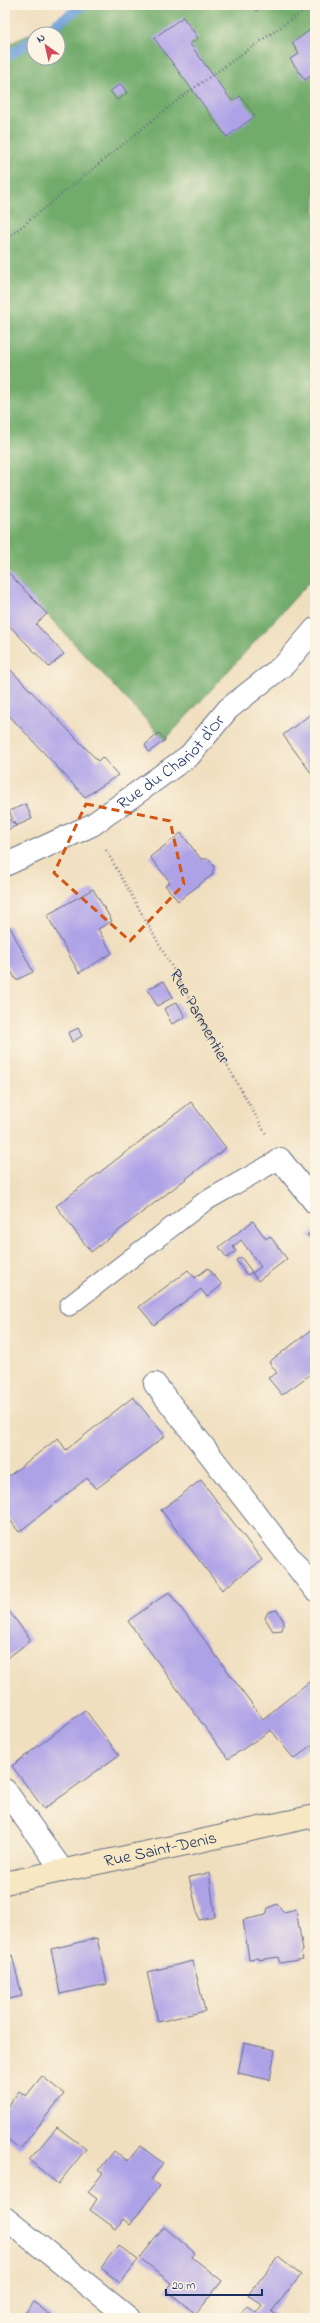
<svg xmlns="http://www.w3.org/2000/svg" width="320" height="2323" font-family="'Indie Flower',sans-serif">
	<rect width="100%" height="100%" fill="#fcf5e5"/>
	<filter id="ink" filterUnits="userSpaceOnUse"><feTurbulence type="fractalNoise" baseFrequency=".025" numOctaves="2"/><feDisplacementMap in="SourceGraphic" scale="8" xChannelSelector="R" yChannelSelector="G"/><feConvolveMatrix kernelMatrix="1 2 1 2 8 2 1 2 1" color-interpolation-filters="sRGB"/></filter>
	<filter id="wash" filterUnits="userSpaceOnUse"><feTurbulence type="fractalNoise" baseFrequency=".012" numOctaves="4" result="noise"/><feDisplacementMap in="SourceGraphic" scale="16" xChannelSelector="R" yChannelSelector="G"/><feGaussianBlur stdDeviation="0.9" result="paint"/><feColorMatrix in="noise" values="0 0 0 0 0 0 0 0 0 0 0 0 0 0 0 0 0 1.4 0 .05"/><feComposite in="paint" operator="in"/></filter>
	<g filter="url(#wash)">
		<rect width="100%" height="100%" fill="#f0dfbf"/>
		<!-- forest -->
		<path fill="#72ac6c" stroke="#466e65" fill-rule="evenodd" d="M91 5H315V576L165 740 5 570V46ZM34 34H58V58H34Z"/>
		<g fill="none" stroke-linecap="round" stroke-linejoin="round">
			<!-- stream -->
			<g stroke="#6c9fd7" stroke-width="10">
				<path d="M41 34 84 5"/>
				<path d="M5 58 34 39"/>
			</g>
		</g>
		<g id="blocks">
			<!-- building -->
			<g fill="#aea2e7">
				<path d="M251 5H265L256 11Z"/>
				<path d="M183 17 198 38 190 44 232 101 240 96 255 116 227 137 154 38Z"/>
				<path d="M310 30 315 36V73L305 80 290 59 299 54 292 43Z"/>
				<path d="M121 84 127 93 117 100 110 91Z"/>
				<path d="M5 569 47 614 36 624 64 654 49 667 5 621Z"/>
				<path d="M5 664 98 761 102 757 118 775 85 797 5 711Z"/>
				<path d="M315 711V778L283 735Z"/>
				<path d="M159 733 165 740 149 752 145 745Z"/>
				<path d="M26 804 32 819 16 826 5 831V815L16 826 9 811Z"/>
				<path d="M181 833 201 859H209L214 866 212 875 178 901 165 885 170 882 150 857Z"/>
				<path d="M93 889 112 921 98 929 112 953 79 973 47 915Z"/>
				<path d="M9 925 33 972 16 980 8 965 5 967V927Z"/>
				<path d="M164 981 173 997 157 1006 148 989Z"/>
				<path d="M177 1002 185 1017 172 1024 164 1009Z"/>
				<path d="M78 1028 82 1036 72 1042 68 1033Z"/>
				<path d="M191 1102 226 1148 91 1252 56 1206Z"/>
				<path d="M253 1221 266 1239 270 1236 287 1259 258 1281 252 1273 261 1267 241 1240 233 1247 236 1251 227 1258 219 1247Z"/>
				<path d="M315 1230V1237L312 1240 307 1235Z"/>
				<path d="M241 1257 252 1272 247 1275 236 1260Z"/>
				<path d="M208 1268 222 1285 207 1297 201 1289 154 1325 139 1307 188 1270 195 1278Z"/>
				<path d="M313 1329 315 1332V1371L282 1395 268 1378 277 1373 269 1362Z"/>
				<path d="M133 1397 165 1436 96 1489 87 1478 19 1532 5 1513V1479L58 1438 66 1450Z"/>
				<path d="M201 1480 262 1560 222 1590 161 1510Z"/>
				<path d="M169 1592 263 1719 315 1677V1743L294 1759 271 1730 228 1759 128 1621Z"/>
				<path d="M5 1606 31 1640 5 1660Z"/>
				<path d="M277 1610 284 1622 282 1630 273 1631 265 1618 268 1612Z"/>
				<path d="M85 1710 119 1755 44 1809 12 1766Z"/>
				<path d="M209 1873 215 1917 199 1920 189 1877Z"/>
				<path d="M277 1904 284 1912 296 1909 303 1951 301 1953 303 1959 280 1963 278 1957 259 1960V1958L249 1959 243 1920 266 1915 268 1908Z"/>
				<path d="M97 1938 107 1984 60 1994 51 1949Z"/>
				<path d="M12 1955 22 1996 5 2000V1957Z"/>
				<path d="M193 1961 205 2011 158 2022 147 1972Z"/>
				<path d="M244 2043 275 2050 270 2080 238 2073Z"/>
				<path d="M42 2076 64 2094 20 2149 5 2137V2110L19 2091 26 2096Z"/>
				<path d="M57 2127 86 2149 58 2184 29 2160Z"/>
				<path d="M140 2146 163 2163 151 2180 159 2186 130 2225 123 2219 116 2229 90 2210 97 2199 88 2192 103 2173 99 2170 114 2151 128 2161Z"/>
				<path d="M164 2227 195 2253 192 2257 222 2281 196 2314 166 2290 171 2283 140 2258Z"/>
				<path d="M118 2245 138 2260 120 2283 101 2268Z"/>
				<path d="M278 2257 301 2275 271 2312 275 2314 272 2318H238L247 2306 256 2313 262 2305 248 2295Z"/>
				<path d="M34 2302 54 2318H21Z"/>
			</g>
		</g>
	</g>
	<g filter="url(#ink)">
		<use href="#blocks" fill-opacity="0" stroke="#666d80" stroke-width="1"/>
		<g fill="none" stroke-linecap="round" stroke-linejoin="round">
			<defs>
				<path id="service" d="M69 1306 204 1202 280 1159"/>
				<g id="minor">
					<path id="s2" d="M5 865 92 825 190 755 228 709 285 664 315 629"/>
					<path d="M280 1159 315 1203"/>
					<path d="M155 1384 315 1590"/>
					<path d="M5 1790 63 1871"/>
					<path d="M5 2218 129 2318"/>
				</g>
				<g id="secondary">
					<path id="s3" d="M5 1883 315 1816"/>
				</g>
			</defs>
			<!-- service casing -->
			<use href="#service" stroke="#666d80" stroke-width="21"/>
			<!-- minor casing -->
			<use href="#minor" stroke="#666d80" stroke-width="24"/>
			<!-- secondary casing -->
			<use href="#secondary" stroke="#666d80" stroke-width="24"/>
			<!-- path -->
			<g stroke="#666d80" stroke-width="2.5" stroke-dasharray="1 3" stroke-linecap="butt">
				<path d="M5 240 184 95 312 5"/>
				<path id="s1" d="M106 850 266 1134"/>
			</g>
			<!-- service -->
			<use href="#service" stroke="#fff" stroke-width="19"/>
			<!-- minor -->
			<use href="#minor" stroke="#fff" stroke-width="22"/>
			<!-- secondary -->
			<use href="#secondary" stroke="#f7e8c3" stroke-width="22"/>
		</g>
	</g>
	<!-- marked area -->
	<path fill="none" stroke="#d45514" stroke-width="3" stroke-dasharray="8 5" stroke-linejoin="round" d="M86 804 170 821 184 884 130 941 54 873Z"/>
	<g text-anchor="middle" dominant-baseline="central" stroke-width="4" stroke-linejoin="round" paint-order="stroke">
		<!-- street labels -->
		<g font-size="17" fill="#1b2f5e" stroke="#fcf5e5">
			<text stroke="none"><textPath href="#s2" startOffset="197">Rue du Chariot d'Or</textPath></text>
			<text stroke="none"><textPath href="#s1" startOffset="191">Rue Parmentier</textPath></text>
			<text stroke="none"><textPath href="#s3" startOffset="159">Rue Saint-Denis</textPath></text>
		</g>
	</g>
	<!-- margin -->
	<rect width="320" height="2323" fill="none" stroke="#fcf5e5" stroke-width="20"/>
	<!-- north arrow -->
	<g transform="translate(46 46) rotate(326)"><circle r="19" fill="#fcf5e5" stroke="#a2a6af"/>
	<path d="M0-3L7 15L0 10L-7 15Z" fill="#d1495b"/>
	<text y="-6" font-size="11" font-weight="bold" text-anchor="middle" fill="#1b2f5e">N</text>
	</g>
	<!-- scale -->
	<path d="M166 2289v6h96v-6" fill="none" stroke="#1b2f5e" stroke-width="2"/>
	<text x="172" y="2289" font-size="12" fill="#1b2f5e" stroke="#fcf5e5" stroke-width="3" paint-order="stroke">20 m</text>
</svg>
